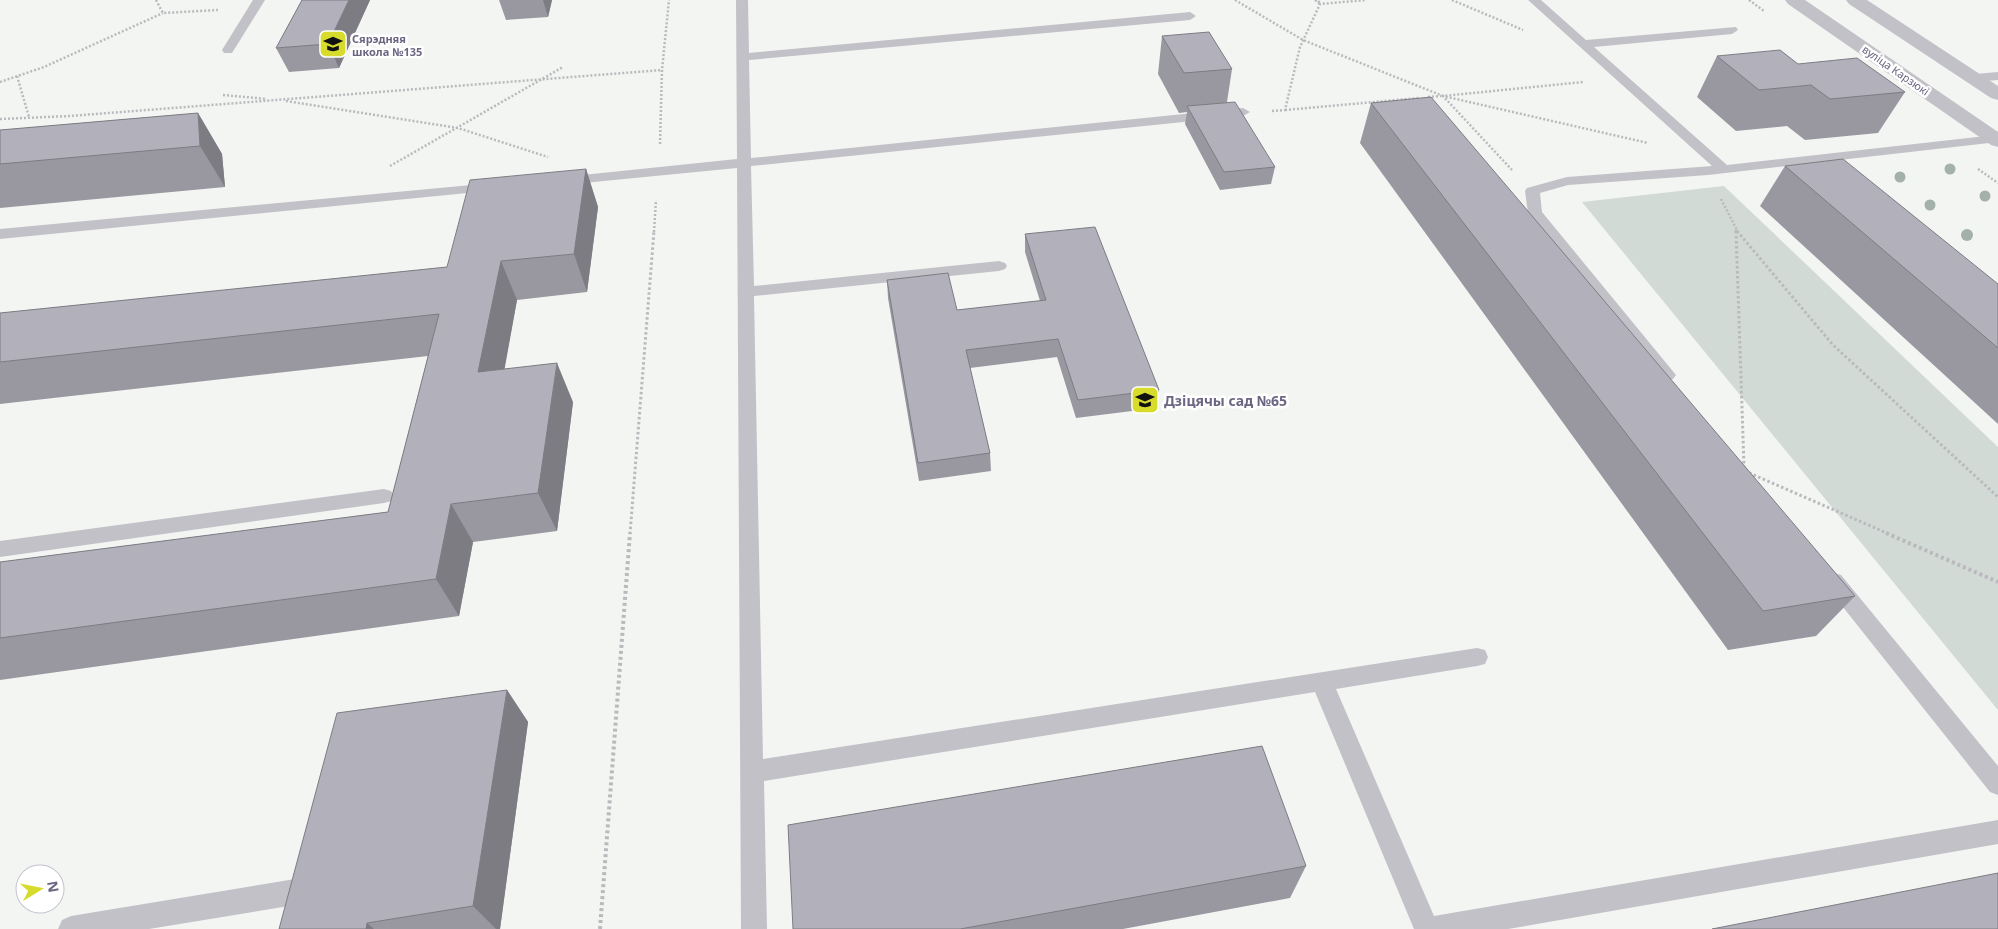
<svg xmlns="http://www.w3.org/2000/svg" width="1998" height="929" font-family="'Noto Sans',sans-serif">
	<rect width="100%" height="100%" fill="#f3f5f2"/>
	<!-- green -->
	<path fill="#d1dad5" d="M1724 186 1998 447V710L1582 202Z"/>
	<g fill="none" stroke-linecap="round" stroke-linejoin="round">
		<!-- path-far2 -->
		<g stroke="#bab9be" stroke-width="2.5" stroke-dasharray="2 2" stroke-linecap="butt">
			<path d="M156 0 163 13 218 10"/>
			<path d="M1235 0 1303 40 1443 96 1583 82"/>
			<path d="M1315 0 1320 4 1318 0"/>
			<path d="M1452 0 1523 30"/>
			<path d="M1749 0 1764 11"/>
			<path d="M17 76 29 117"/>
			<path d="M0 82 44 67 163 13"/>
			<path d="M223 95 267 99"/>
			<path d="M1428 97 1441 96"/>
			<path d="M286 101 458 128 548 157"/>
			<path d="M1285 110 1419 98"/>
			<path d="M1272 111 1285 110 1300 47 1320 4 1366 0"/>
			<path d="M0 119 70 116 662 70"/>
			<path d="M660 144 662 70 669 0"/>
			<path d="M390 166 563 67"/>
			<path d="M1978 169 1998 183"/>
			<path d="M1512 170 1443 96 1648 143"/>
			<path d="M1721 199 1738 232"/>
			<path d="M1736 230V232"/>
			<path d="M654 232 656 200"/>
		</g>
		<!-- path-far1 -->
		<g stroke="#bab9be" stroke-width="3" stroke-dasharray="2.5 2.5" stroke-linecap="butt">
			<path d="M1736 231 1744 467"/>
			<path d="M1737 231 1833 345 1998 497"/>
			<path d="M1749 473 1889 534"/>
			<path d="M630 534 654 231"/>
		</g>
		<!-- path -->
		<g stroke="#bab9be" stroke-width="4" stroke-dasharray="3 3" stroke-linecap="butt">
			<path d="M1886 533 1998 582"/>
			<path d="M600 929 630 533"/>
		</g>
		<!-- service -->
		<g fill="#c3c1c8" fill-rule="evenodd">
			<path d="M253 0H265L232 53H224L222 50Z"/>
			<path d="M736 0H748L749 53 1190 12 1196 16 1190 20 749 60 751 158 1243 108 1250 112 1243 116 751 166 754 286 999 261 1005 263 1007 266 1005 269 999 271 754 296 763 759 1477 648 1485 650 1488 657 1485 664 1477 666 1336 689 1434 916 1998 820V844L1508 929H1414L1315 692 764 781 767 929H741L737 168 563 185 558 184 556 181 558 178 563 177 737 159Z"/>
			<path d="M1528 0H1541L1586 40 1736 27 1738 30 1732 34 1594 47 1727 165 1995 135 1998 136V142L1708 175 1568 185 1540 193 1542 212 1676 375 1673 379 1667 381 1661 379 1530 216 1528 213 1525 191 1527 188 1567 177 1712 166Z"/>
			<path d="M1998 72V80L1975 82 1969 78 1975 74Z"/>
			<path d="M493 183 498 184 500 187 498 190 0 239V229Z"/>
			<path d="M384 489 391 491 394 496 391 501 384 503 0 557V541Z"/>
			<path d="M1834 573 1841 575 1998 766V795L1990 792 1827 587 1824 581 1827 575Z"/>
			<path d="M295 879 304 883 308 892 304 901 295 905 149 929H58L62 920 71 916Z"/>
		</g>
		<!-- tertiary -->
		<g fill="#c3c1c8" fill-rule="evenodd">
			<path d="M1785 0H1805L1998 132V147L1991 145 1788 4Z"/>
			<path d="M1846 0H1867L1998 86V100L1991 98 1849 4Z"/>
		</g>
	</g>
	<!-- trees -->
	<g fill="#a4b1ab">
		<circle cx="1950" cy="169" r="5.5"/>
		<circle cx="1900" cy="177" r="5.5"/>
		<circle cx="1985" cy="196" r="5.5"/>
		<circle cx="1930" cy="205" r="5.5"/>
		<circle cx="1967" cy="235" r="6"/>
	</g>
	<!-- wall -->
	<g fill="#9998a1">
		<path d="M302 0H370L339 68 289 72 276 48Z"/>
		<path d="M499 0H552L548 17 506 20Z"/>
		<path d="M1162 36 1232 69 1227 102 1275 167 1271 184 1220 190 1185 124 1187 112 1179 113 1158 74Z"/>
		<path d="M1717 56 1798 64 1905 92 1878 133 1805 140 1787 126 1736 131 1697 97Z"/>
		<path d="M1371 103 1855 596 1816 636 1728 650 1360 143Z"/>
		<path d="M198 113 222 154 225 187 0 208V130Z"/>
		<path d="M1785 166 1998 284V424L1760 206Z"/>
		<path d="M586 169 598 207 587 292 517 300 504 369 573 402 557 531 473 542 459 616 0 680V562L388 512 428 356 0 404V313L447 267Z"/>
		<path d="M1025 234 1159 390 1156 408 1076 418 1057 357 970 368 990 453 991 471 919 481 888 298 887 280 957 310 1040 301 1025 252Z"/>
		<path d="M507 690 528 722 500 929H279Z"/>
		<path d="M1306 866 1290 898 1123 929H793Z"/>
	</g>
	<!-- shaded-wall -->
	<g fill="#7d7c83">
		<path d="M349 0H370L339 68 328 44Z"/>
		<path d="M543 0H552L548 17Z"/>
		<path d="M198 113 222 154 225 187 200 146Z"/>
		<path d="M586 169 598 207 587 292 574 254Z"/>
		<path d="M501 261 517 300 497 411 478 372Z"/>
		<path d="M557 363 573 402 557 531 538 493Z"/>
		<path d="M451 504 473 542 459 616 436 579Z"/>
		<path d="M507 690 528 722 500 929H496L473 906Z"/>
		<path d="M367 923 374 929H366Z"/>
	</g>
	<!-- building -->
	<g fill="#b2b1bb" stroke="#7d7c83">
		<path d="M302 0H349L328 44 276 48Z"/>
		<path d="M1209 32 1232 69 1184 73 1162 36Z"/>
		<path d="M1780 50 1798 64 1857 58 1905 92 1830 99 1811 85 1759 90 1717 56Z"/>
		<path d="M1431 97 1855 596 1763 611 1371 103Z"/>
		<path d="M1235 102 1275 167 1224 172 1187 106Z"/>
		<path d="M198 113 200 146 0 164V130Z"/>
		<path d="M1843 159 1998 284V348L1785 166Z"/>
		<path d="M586 169 574 254 501 261 478 372 557 363 538 493 451 504 436 579 0 638V562L388 512 439 314 0 362V313L447 267 470 180Z"/>
		<path d="M1095 227 1159 390 1078 400 1058 339 966 350 990 453 918 463 887 280 948 273 957 310 1046 300 1025 234Z"/>
		<path d="M507 690 473 906 367 923 366 929H279L337 713Z"/>
		<path d="M1262 746 1306 866 960 929H793L788 825Z"/>
		<path d="M1998 873V929H1712Z"/>
	</g>
	<!-- icons -->
	<defs>
		<symbol id="school-square" viewBox="-11 -11 22 22"><rect x="-9" y="-9" width="18" height="18" rx="4" fill="#d7dc2c" stroke="#fff"/><path d="M0-5L7-2L0 1L-7-2ZM-4 1L0 2.5L4 1V4Q0 6-4 4Z" fill="#111"/></symbol>
	</defs>
	<g fill-rule="evenodd">
		<use href="#school-square" x="317" y="28" width="32" height="32"/>
		<use href="#school-square" x="1129" y="384" width="32" height="32"/>
	</g>
	<g text-anchor="middle" dominant-baseline="central" stroke-width="5" stroke-linejoin="round" paint-order="stroke">
		<!-- far-poi labels -->
		<g font-size="11" font-weight="bold" fill="#6c6682" stroke="#fff" text-anchor="start">
			<text x="352" y="38">Сярэдняя<tspan x="352" dy="13">школа №135</tspan></text>
		</g>
		<!-- far-street labels -->
		<g font-size="11" fill="#6c6682" stroke="#fff">
			<text transform="translate(1896 70) rotate(35)">вуліца Карзюкі</text>
		</g>
		<!-- poi labels -->
		<g font-size="14" font-weight="bold" fill="#6c6682" stroke="#fff" text-anchor="start">
			<text x="1164" y="400">Дзіцячы сад №65</text>
		</g>
	</g>
	<!-- north arrow -->
	<g transform="translate(40 889) rotate(80)"><circle r="24" fill="#ffffff" stroke="#c4c2cd"/>
	<path d="M0-4L9 19L0 12L-9 19Z" fill="#d7dc2c"/>
	<text y="-8" font-size="14" font-weight="bold" text-anchor="middle" fill="#6c6682">N</text>
	</g>
</svg>
